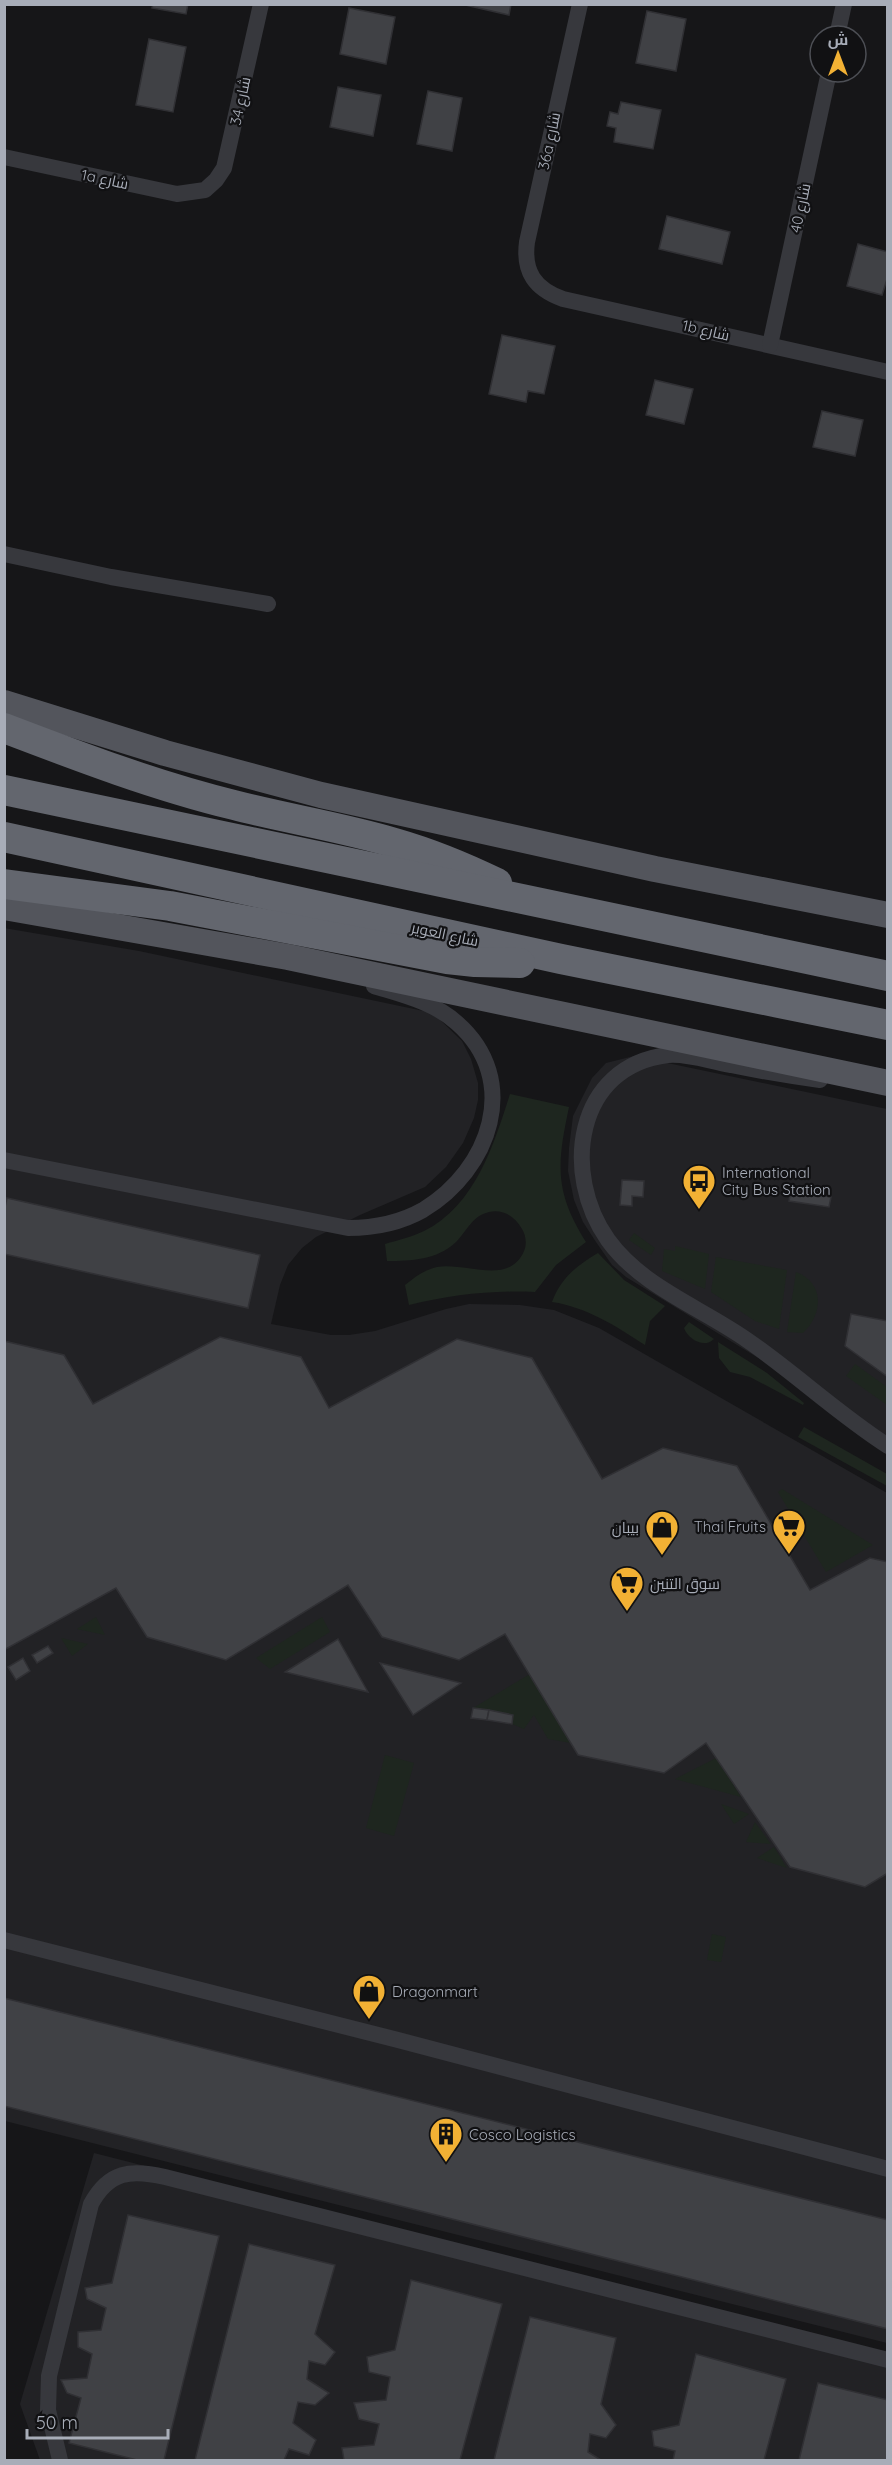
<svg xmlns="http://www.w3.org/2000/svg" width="892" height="2465" font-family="Quicksand,Cairo,sans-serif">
	<rect width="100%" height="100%" fill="#161618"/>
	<!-- built -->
	<g fill="#222225">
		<path d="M4 928 139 951 433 1013 462 1041 471 1059 478 1083V1100L474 1118 463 1143 446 1167 425 1187 360 1215 316 1237 302 1248 288 1265 280 1285 271 1324 331 1335H349L375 1331 446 1309 469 1304 520 1305 554 1310 599 1328 887 1493V2343L5 2121Z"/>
		<path d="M634 1056 887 1109V1437L626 1277 612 1265 596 1242 583 1222 574 1200 568 1171 569 1148 573 1116 592 1078 606 1063Z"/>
		<path d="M94 2153 887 2355V2460H40L20 2404Z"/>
	</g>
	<!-- green -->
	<g fill="#1e261f">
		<path d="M510 1094 569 1107C557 1164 554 1191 586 1242L556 1265 535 1292C491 1290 451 1295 409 1305L405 1285C415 1277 424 1270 437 1267 466 1262 509 1286 524 1251 527 1245 526 1235 522 1229 515 1217 504 1209 489 1212 472 1216 467 1231 456 1242 437 1260 411 1261 387 1261L385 1244C398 1240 412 1237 424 1231 475 1206 494 1144 510 1094Z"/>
		<path d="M634 1233 655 1248 651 1255 629 1240Z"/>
		<path d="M675 1246 709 1254 705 1289 662 1271 664 1249 675 1251Z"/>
		<path d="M598 1253 624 1280 665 1306 650 1321 645 1345C616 1326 586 1307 552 1302 561 1278 576 1266 598 1253Z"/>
		<path d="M716 1257 787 1270 779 1329 755 1321 711 1292Z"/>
		<path d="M796 1272C825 1283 823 1314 803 1333L787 1332Z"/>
		<path d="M689 1322 714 1339C704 1349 688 1339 684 1328Z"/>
		<path d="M718 1342 767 1373 804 1403 803 1405 750 1377 730 1372 719 1358Z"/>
		<path d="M855 1364 887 1387V1405L846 1376Z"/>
		<path d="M804 1427 887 1474V1486L798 1437Z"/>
		<path d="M782 1489 873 1545 826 1572 778 1492Z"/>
		<path d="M96 1617 105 1635 77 1629Z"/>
		<path d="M322 1617 330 1632 270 1669 256 1658Z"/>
		<path d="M61 1638 88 1644 72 1656Z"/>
		<path d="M530 1674 571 1743 548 1739 534 1715 524 1729 512 1724 513 1715 473 1708Z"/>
		<path d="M385 1755 414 1763 394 1836 366 1828Z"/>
		<path d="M716 1758 741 1797 675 1779Z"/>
		<path d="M721 1804 749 1814 734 1824Z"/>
		<path d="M755 1822 771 1844 746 1842Z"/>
		<path d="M774 1847 787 1868 757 1858Z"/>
		<path d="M712 1934 726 1937 721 1962 707 1960Z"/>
	</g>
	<!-- building -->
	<g fill="#404145" stroke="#303034" stroke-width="1.5">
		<path d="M153 4H188L186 14 152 8Z"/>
		<path d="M461 4H511L509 15Z"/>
		<path d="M349 8 395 17 386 64 340 54Z"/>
		<path d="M647 11 686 19 676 71 636 63Z"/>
		<path d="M149 39 186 47 173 112 136 105Z"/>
		<path d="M338 87 381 95 373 136 330 127Z"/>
		<path d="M428 91 462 98 452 151 417 144Z"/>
		<path d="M621 102 661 110 653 149 614 142 616 128 607 126 610 112 618 114Z"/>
		<path d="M667 216 730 232 722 264 659 249Z"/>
		<path d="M858 244 888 252V276L882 295 847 286Z"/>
		<path d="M502 335 555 346 544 394 528 391 526 402 489 394Z"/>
		<path d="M655 380 693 389 684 424 646 415Z"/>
		<path d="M822 411 863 420 855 456 813 447Z"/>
		<path d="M622 1180 644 1181 643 1197 632 1196V1206L620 1205Z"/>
		<path d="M791 1190 831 1197 829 1207 789 1201Z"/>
		<path d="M7 1198 260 1255 248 1308 4 1254V1211Z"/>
		<path d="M851 1314 888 1321V1377L845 1346Z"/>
		<path d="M220 1337 301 1357 329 1408 457 1339 532 1358 602 1479 663 1448 737 1466 810 1590 870 1558 888 1562V1873L865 1887 790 1867 706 1743 664 1773 578 1755 505 1634 459 1660 382 1637 348 1585 226 1660 147 1637 116 1588 4 1650V1341L64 1355 93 1404Z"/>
		<path d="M338 1639 368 1692 285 1672Z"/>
		<path d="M48 1646 53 1653 37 1663 32 1655Z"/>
		<path d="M23 1658 30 1671 16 1680 8 1667Z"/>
		<path d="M380 1663 461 1683 413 1715Z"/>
		<path d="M473 1708 489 1710 487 1720 471 1718Z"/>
		<path d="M489 1710 513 1715 512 1724 487 1720Z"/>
		<path d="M4 1998 888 2220V2329L4 2106Z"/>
		<path d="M128 2215 219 2236 164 2460H137L69 2443 81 2398 67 2393 61 2380 87 2378 92 2354 78 2347V2332L101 2330 106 2308 87 2299 85 2288 112 2283Z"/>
		<path d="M249 2244 335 2265 315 2334 335 2352 325 2365 309 2361 307 2379 329 2393 315 2405 298 2402 293 2423 316 2440 309 2455 289 2449 284 2460H195Z"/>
		<path d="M411 2280 502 2304 460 2460H344L342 2448 374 2445 379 2424 359 2419 354 2403 386 2400 390 2377 369 2372 367 2357 395 2350Z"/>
		<path d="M530 2317 616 2338 601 2404 616 2425 606 2438 590 2434 588 2452 601 2460H494Z"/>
		<path d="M696 2354 786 2379 764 2460H673L675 2451 654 2446 652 2431 679 2425Z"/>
		<path d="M818 2383 888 2400V2460H799Z"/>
	</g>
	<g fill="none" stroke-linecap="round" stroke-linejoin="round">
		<!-- street -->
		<g stroke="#37383d" stroke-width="16">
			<path d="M580 4 527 242C523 272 535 289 563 299L888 372"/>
			<path d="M837 36 844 4"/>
			<path d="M4 157 177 194 205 190 216 180 224 168 261 4"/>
			<path d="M770 345 829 72"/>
			<path d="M4 554 111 577 268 604"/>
			<path d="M820 1080C790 1076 760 1071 731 1065 711 1062 688 1053 668 1055 575 1066 561 1174 608 1240 642 1287 700 1307 747 1340 795 1373 838 1414 888 1446"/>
			<path d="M4 1160 348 1228C375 1228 400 1223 423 1210 490 1170 522 1080 457 1023 434 1002 403 995 374 986"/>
			<path d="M4 1940 398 2040 888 2169"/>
			<path d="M60 2460 48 2410 49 2376 91 2204C109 2171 131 2169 165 2177L888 2360"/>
		</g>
		<!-- primary -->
		<g stroke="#53555c" stroke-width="26">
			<path d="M4 703 165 753 321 795 655 869 888 915"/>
			<path d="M4 907 288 957 888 1083"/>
		</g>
		<!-- highway -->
		<g stroke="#63666e" stroke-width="30">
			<path d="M4 728C80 757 156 786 234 805 288 819 342 827 395 843 430 853 464 867 497 883"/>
			<path d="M4 790 888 976"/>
			<path d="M4 837 561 959 888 1025"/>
			<path d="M4 884 170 906 447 959 475 962 520 963"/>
		</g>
	</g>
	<!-- icons -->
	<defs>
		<symbol id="bus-pin" viewBox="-11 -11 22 30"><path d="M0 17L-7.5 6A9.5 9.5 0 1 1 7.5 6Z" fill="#f2b134" stroke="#111113"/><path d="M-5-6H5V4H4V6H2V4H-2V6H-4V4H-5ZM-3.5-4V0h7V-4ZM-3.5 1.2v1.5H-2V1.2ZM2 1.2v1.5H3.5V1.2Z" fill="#111"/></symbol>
		<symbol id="supermarket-pin" viewBox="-11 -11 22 30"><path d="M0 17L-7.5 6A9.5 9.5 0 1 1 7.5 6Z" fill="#f2b134" stroke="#111113"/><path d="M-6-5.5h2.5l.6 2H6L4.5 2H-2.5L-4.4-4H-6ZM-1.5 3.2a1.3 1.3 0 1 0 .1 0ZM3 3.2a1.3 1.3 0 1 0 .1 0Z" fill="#111"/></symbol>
		<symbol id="shop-pin" viewBox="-11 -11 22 30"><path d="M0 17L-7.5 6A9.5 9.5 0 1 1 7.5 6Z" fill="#f2b134" stroke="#111113"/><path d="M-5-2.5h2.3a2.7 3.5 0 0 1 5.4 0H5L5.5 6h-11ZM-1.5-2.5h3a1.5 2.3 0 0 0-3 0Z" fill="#111"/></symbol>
		<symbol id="building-pin" viewBox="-11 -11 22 30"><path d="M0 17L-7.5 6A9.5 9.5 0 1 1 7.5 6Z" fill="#f2b134" stroke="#111113"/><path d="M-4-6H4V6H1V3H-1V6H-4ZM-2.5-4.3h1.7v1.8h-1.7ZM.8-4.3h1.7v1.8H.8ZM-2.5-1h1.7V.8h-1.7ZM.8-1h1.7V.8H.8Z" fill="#111"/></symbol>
	</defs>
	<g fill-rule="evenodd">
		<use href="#bus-pin" x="680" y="1162" width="38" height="52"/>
		<use href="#supermarket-pin" x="770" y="1507" width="38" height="52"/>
		<use href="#shop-pin" x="643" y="1508" width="38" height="52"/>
		<use href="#supermarket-pin" x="608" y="1564" width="38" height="52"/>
		<use href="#shop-pin" x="350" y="1972" width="38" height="52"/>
		<use href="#building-pin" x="427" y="2115" width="38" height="52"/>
	</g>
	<g text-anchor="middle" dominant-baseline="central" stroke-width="4.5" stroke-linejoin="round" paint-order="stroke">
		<!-- street labels -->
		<g font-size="15" fill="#a8adb8" stroke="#111113">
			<text transform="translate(240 101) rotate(-78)">شارع 34</text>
			<text transform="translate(549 141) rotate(-78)">36a شارع</text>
			<text transform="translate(105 179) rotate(12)">1a شارع</text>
			<text transform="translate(800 208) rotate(-78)">شارع 40</text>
			<text transform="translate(706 330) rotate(13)">1b شارع</text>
			<text transform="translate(445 934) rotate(12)">شارع العوير</text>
		</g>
		<!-- poi labels -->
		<g font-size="15" fill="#a8adb8" stroke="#111113" text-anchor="start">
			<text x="722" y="1172">International<tspan x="722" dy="17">City Bus Station</tspan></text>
			<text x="766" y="1526" text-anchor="end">Thai Fruits</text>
			<text x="639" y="1527" text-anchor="end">بيبان</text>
			<text x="650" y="1583">سوق التنين</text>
			<text x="392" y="1991">Dragonmart</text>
			<text x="469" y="2134">Cosco Logistics</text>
		</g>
	</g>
	<!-- border -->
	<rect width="892" height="2465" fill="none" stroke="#a8adb8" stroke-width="12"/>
	<!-- north arrow -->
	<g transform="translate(838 54)"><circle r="28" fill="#111113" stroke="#4d4f55" stroke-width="1.5"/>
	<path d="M0-4.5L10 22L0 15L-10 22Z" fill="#f2b134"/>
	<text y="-9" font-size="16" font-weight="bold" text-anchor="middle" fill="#a8adb8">ش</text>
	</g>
	<!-- scale -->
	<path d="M27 2429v9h141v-9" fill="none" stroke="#a8adb8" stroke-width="3"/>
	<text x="36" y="2429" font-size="18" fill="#a8adb8" stroke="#111113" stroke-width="4.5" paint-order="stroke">50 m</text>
</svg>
